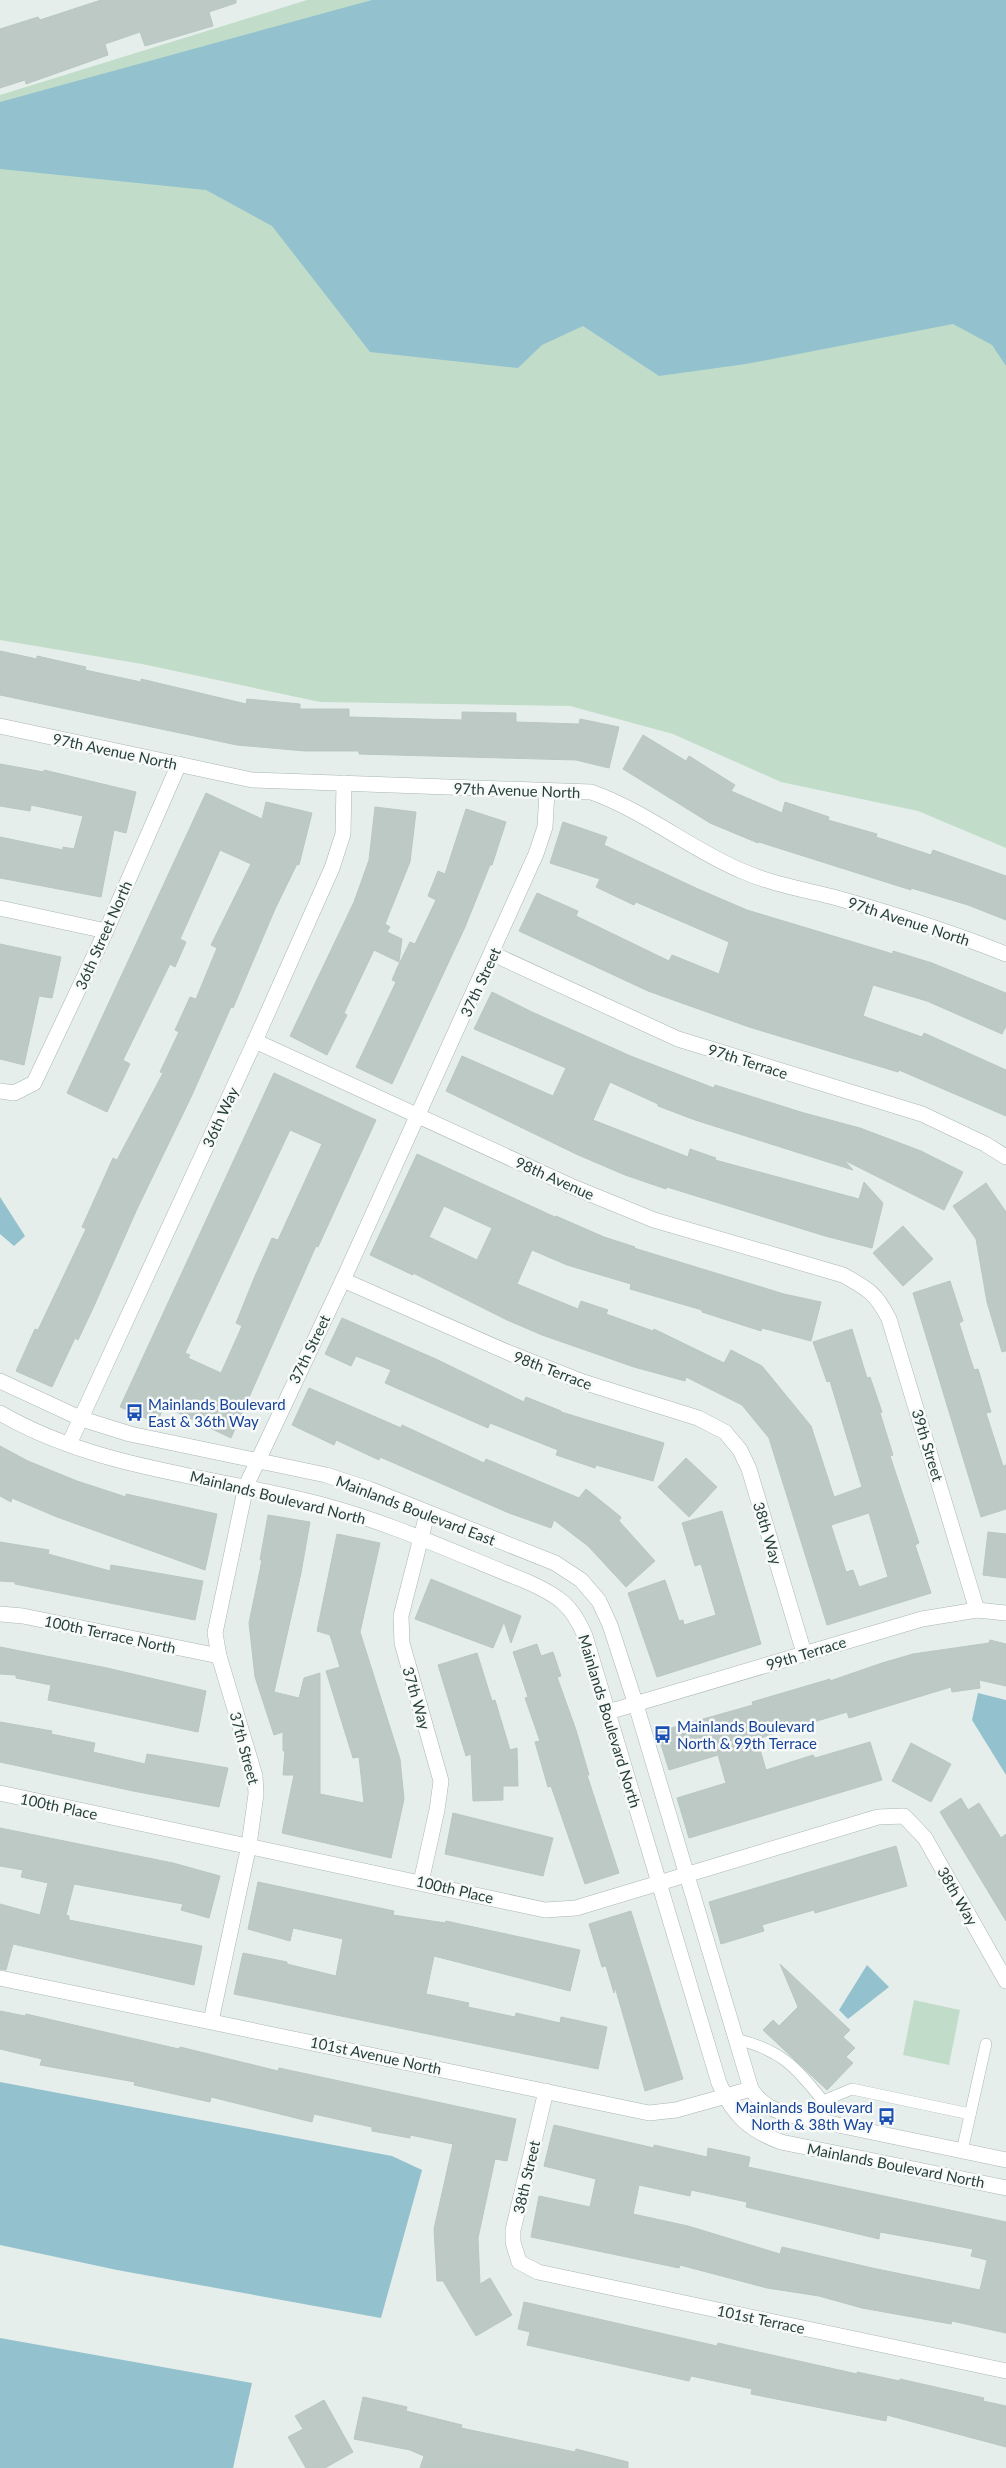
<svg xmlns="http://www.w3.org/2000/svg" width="1006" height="2468" font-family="Lato,sans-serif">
	<rect width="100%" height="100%" fill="#e6eeeb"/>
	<!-- green -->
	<g fill="#c1ddca">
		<path d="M307 0H1006V848L918 811 781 782 673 734 570 706 320 702 142 664 0 640V95Z"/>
		<path d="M914 2000 960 2010 949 2065 903 2055Z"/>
	</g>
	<!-- water -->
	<g fill="#93c2ce">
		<path d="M372 0H1006V366L992 345 953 324 746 364 659 376 583 326 542 345 518 368 370 352 272 226 206 190 0 169V102Z"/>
		<path d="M0 1197 25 1236 14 1246 0 1234Z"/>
		<path d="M978 1693 1006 1700V1775L972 1720Z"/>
		<path d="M867 1965 889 1987 848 2019 839 2010Z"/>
		<path d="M0 2082 392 2156 422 2170 381 2318 117 2270 0 2245Z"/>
		<path d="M0 2338 252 2383 233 2468H0Z"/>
	</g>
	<!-- building -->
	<g fill="#bcc9c4" stroke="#b9c7c2" fill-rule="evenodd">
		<path d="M101 0H236V3L209 12 213 26 145 46 140 32 105 44 108 55 26 84 25 80 0 88V29L38 17 40 20Z"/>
		<path d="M0 651 37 659V656L86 667 85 670 141 682V679L246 704 247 699 300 704V709H349V717L462 720V712L516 713V722L579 724 580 719 619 727 609 768 576 760 359 754V751H305L237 745 0 695Z"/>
		<path d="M643 735 686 761 689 756 735 785 731 791 782 813 785 802 829 817 828 820 877 834 876 837 931 855 933 850 1006 876V920L968 905 911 888V890L759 842 758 843 710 823 623 769Z"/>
		<path d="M0 764 44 772V770L136 792 126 833 114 830 101 897 0 878V837L63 850V847L74 849 83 816 31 805 30 811 0 806Z"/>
		<path d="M206 793 262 819 266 802 312 813 299 865 297 864 275 909 233 1008 231 1007 192 1095 137 1209 94 1306 78 1340 75 1338 52 1387 16 1371 35 1329 38 1330 86 1229 82 1227 113 1158 117 1160 163 1073 160 1072 179 1032 175 1030 190 997 196 999 217 948 211 945 251 864 220 850 180 939 186 942 175 967 170 964 123 1060 130 1064 107 1112 67 1093Z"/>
		<path d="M375 807 416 812 410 862 385 924 390 927 387 932 402 939 399 962 374 950 344 1013 347 1015 327 1055 290 1036 354 902 369 860Z"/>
		<path d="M466 809 506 822 492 865H490L465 927 392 1084 356 1067 396 982 392 980 398 966 410 942 415 944 436 900 428 896 438 871 445 874Z"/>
		<path d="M563 822 607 837 604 845 698 889 747 910 893 954V951L932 963 1006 993V1026L1002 1034 927 1001 873 985 863 1016 922 1037 924 1033 1006 1070V1116L899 1070 898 1072 749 1027 648 991 519 931 537 893 578 911 576 916 669 961 672 955 719 974 729 942 636 902 634 905 596 887 600 879 550 863Z"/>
		<path d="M0 944 61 957 52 998 39 996 24 1065 0 1059Z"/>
		<path d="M492 992 532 1012 633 1057 714 1088 715 1085 804 1113 860 1128 921 1151 963 1172 944 1210 844 1160 853 1170 695 1120 658 1106V1104L610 1082 593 1120 688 1157 690 1149 716 1158 715 1160 859 1199 864 1182 883 1203 872 1248 825 1236 667 1187 666 1189 625 1175 576 1154 446 1091 462 1056 553 1096 566 1068 474 1029Z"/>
		<path d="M274 1073 376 1120 318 1247 316 1246 231 1438 164 1406 157 1423 120 1407ZM290 1130 322 1144 278 1240 272 1238 255 1276 236 1323 242 1326 221 1373 188 1358 190 1355 185 1353Z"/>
		<path d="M417 1154 555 1217 556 1216 604 1237 635 1247 634 1248 784 1294 821 1302 811 1341 762 1328 761 1331 702 1312V1310L630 1289 631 1284 567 1265 532 1250 517 1284 578 1309 581 1301 608 1310 606 1314 653 1331 654 1329 724 1363 731 1350 762 1366 811 1426 834 1497 862 1487 830 1381 827 1382 813 1342 852 1329 867 1378 870 1377 882 1412 880 1413 893 1455 890 1456 919 1543 915 1545 931 1593 827 1625 769 1438 742 1405 686 1377 685 1381 634 1367 542 1335 507 1320 413 1273V1275L370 1255ZM444 1206 492 1228 477 1260 429 1237ZM869 1513 888 1577 859 1587 853 1570 846 1572 831 1525Z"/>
		<path d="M986 1183 1006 1212V1351L1002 1352 987 1302 976 1239 953 1206Z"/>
		<path d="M903 1226 933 1259 903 1286 873 1253Z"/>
		<path d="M950 1281 963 1321 959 1323 974 1370 978 1369 991 1412 986 1413 1003 1466 1006 1465V1509L981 1517 913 1293Z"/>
		<path d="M342 1318 438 1360 524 1402 526 1397 561 1411V1412L664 1443 653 1481 596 1465 595 1468 556 1455 558 1450 490 1423 488 1428 385 1383 391 1370 356 1356 351 1366 325 1354Z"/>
		<path d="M309 1388 401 1428 402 1425 484 1463 486 1459 579 1498 586 1489 621 1517 619 1521 655 1561 626 1587 588 1546 554 1520 551 1528 509 1513 380 1457 379 1460 336 1440 334 1445 292 1425Z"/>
		<path d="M0 1446 28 1461 77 1481 126 1497V1494L217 1514 205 1570 57 1517 12 1498 11 1502 0 1496Z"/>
		<path d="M686 1458 717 1487 689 1517 658 1487Z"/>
		<path d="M722 1511 761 1644 657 1677 628 1593 665 1580 679 1621 683 1620 684 1625 716 1615 701 1564 695 1566 682 1523Z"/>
		<path d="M268 1515 310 1522 301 1573 274 1692 299 1698 304 1678 320 1673V1794L364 1803 359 1757 353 1758 326 1671 340 1667 330 1635 317 1631 337 1534 380 1543 360 1632 400 1759 404 1799 391 1858 282 1833 294 1775H283L285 1751H283V1732L274 1735 255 1677 249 1623 262 1560H260Z"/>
		<path d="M988 1532 1006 1534V1578L983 1575Z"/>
		<path d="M0 1542 49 1550 48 1554 110 1571 111 1565 203 1581 195 1620 15 1584V1582L0 1581Z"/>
		<path d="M431 1579 521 1616 511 1643 504 1622 493 1648 415 1619Z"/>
		<path d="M990 1640 1006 1644V1686L979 1680 980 1688 952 1692 951 1687 849 1718 847 1712 757 1739 766 1770 813 1755 815 1758 870 1742 882 1780 689 1838 677 1798 726 1783 718 1755 669 1770 657 1732 753 1705 752 1702 830 1679V1681L882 1663 913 1654 989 1643Z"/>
		<path d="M537 1644 541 1656 553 1652 561 1676 557 1677 576 1730 589 1775H587L619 1873 585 1884 551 1786 548 1787 535 1742 540 1741 525 1698 528 1697 513 1652Z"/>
		<path d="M0 1647 107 1668 206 1691 198 1732 48 1700 51 1685 16 1678V1675L0 1674Z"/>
		<path d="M477 1653 492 1701 495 1700 510 1750 517 1748 518 1786H503V1800L473 1801 471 1754 466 1756 438 1665Z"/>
		<path d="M0 1722 52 1731 51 1734 95 1743 93 1752 145 1764 147 1754 228 1768 219 1807 133 1791 0 1762Z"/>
		<path d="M911 1743 951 1764 931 1802 892 1781Z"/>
		<path d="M961 1798 968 1810 979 1803 1001 1838 1006 1834V1921L940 1812Z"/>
		<path d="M453 1813 553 1838 543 1876 445 1854Z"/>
		<path d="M0 1828 173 1863 220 1876 209 1918 181 1910 183 1904 74 1884 66 1915 69 1916V1920L202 1946 194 1985 13 1944 6 1970 0 1969V1904L40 1915 48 1883 21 1877 23 1870 0 1866Z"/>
		<path d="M896 1846 907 1886 815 1913 814 1910 762 1925 764 1931 721 1944 709 1902Z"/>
		<path d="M258 1882 394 1911 393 1915 445 1923 446 1921 580 1950 570 1991 434 1956 426 1994 469 2003 468 2007 515 2017 516 2013 560 2023 561 2017 607 2027 598 2069 234 1994 243 1953 287 1962V1964L336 1976 343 1939 293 1928 290 1941 248 1929Z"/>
		<path d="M631 1911 683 2079 645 2091 615 1987 614 1993 606 1966 602 1967 589 1924Z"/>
		<path d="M780 1964 850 2030 843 2037 855 2048 846 2057 853 2063 827 2090 763 2030 773 2020 779 2026 798 2007Z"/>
		<path d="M0 2011 25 2016 26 2014 179 2049 180 2047 278 2071 279 2068 516 2119 507 2161 495 2159 478 2238 480 2284 490 2278 512 2315 476 2336 443 2281H437L434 2229 453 2144 410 2135V2138L372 2131V2127L314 2114 312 2122 211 2097 210 2102 134 2085 135 2082 40 2065 42 2059 0 2049Z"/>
		<path d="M554 2125 654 2148V2145L707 2157 708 2148 750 2157 748 2167 1006 2222V2333L952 2321 951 2324 862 2308 819 2296 767 2288 680 2265 679 2268 531 2237 539 2196 590 2207 596 2179 544 2166ZM639 2185 690 2196 691 2190 747 2202 746 2207 879 2239 880 2232 973 2249 971 2256 987 2260 980 2290 872 2268 782 2247 780 2254 688 2226 633 2214Z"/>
		<path d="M524 2302 717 2346 718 2343 857 2374V2372L900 2381V2379L984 2398 983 2401 1006 2406V2447L887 2415 886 2421 751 2394 752 2389 691 2376 689 2381 527 2345 530 2332 518 2329Z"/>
		<path d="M363 2397 407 2407 406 2411 462 2425 461 2428 575 2452 576 2449 628 2462V2468H420L424 2456 410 2450 354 2439Z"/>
		<path d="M324 2400 353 2452 325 2468H306L288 2437 303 2429 295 2416Z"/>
	</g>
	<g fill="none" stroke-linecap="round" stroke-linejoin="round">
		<defs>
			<g id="service">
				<path d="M736 2039C781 2050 795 2066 823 2101L819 2121"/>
				<path d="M823 2101 852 2089 970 2114"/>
				<path d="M962 2151 986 2044"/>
			</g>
			<g id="minor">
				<path d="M0 726 252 780 591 792C645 811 690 849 742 871 771 884 806 890 837 898 894 914 951 932 1006 954"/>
				<path d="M0 908 106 931"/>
				<path d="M493 954 678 1039 922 1114 985 1144 1006 1157"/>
				<path d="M255 1041 573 1187 654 1220 843 1275C868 1289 876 1293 889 1319L977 1610"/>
				<path d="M0 1091 14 1093 34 1083 106 931 179 764"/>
				<path d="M343 1280 507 1352 583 1382 698 1418 725 1432 740 1450 749 1469 804 1653"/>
				<path d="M69 1444 255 1041 332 868 343 834 344 783"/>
				<path d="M0 1614 23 1616 219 1656"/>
				<path d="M608 1712 922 1619 977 1610 1006 1613"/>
				<path d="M0 1793 545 1910 576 1908 878 1817 904 1816 925 1838 1006 1981"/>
				<path d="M421 1882 437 1810 441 1781 402 1643 401 1616 427 1514"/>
				<path d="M0 1978 649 2113 676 2110 751 2089"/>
				<path d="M211 2021 249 1845 256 1794 255 1776 219 1656 215 1633 246 1486 343 1280 536 854 545 827 547 791"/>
				<path d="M546 2091 513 2230V2242L519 2262 538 2272 1006 2371"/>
			</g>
			<g id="tertiary">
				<path d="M0 1381 82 1419 130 1434 326 1475 369 1489 555 1563 581 1580 599 1601 610 1625 636 1705 751 2089C762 2106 775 2111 795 2116L1006 2160"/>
				<path d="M0 1413C98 1470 215 1476 323 1505 394 1524 460 1555 528 1582 559 1596 572 1605 585 1636L719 2083C733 2115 749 2130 781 2142L1006 2188"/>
			</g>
		</defs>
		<!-- service casing -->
		<use href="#service" stroke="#a9b6b2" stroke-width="12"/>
		<!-- minor casing -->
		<use href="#minor" stroke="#a9b6b2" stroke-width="16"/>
		<!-- tertiary casing -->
		<use href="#tertiary" stroke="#a9b6b2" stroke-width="16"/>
		<!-- service -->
		<use href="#service" stroke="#fff" stroke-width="11"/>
		<!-- minor -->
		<use href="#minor" stroke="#fff" stroke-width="15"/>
		<!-- tertiary -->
		<use href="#tertiary" stroke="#fff" stroke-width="15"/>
	</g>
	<!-- icons -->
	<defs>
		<symbol id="bus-bare" viewBox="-9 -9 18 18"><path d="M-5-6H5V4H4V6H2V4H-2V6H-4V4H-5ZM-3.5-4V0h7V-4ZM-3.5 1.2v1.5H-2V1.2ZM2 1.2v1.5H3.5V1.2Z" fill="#1a4fb4" stroke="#f7faf9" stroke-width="2.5" paint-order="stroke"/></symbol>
	</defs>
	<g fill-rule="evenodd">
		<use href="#bus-bare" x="122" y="1400" width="25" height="25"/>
		<use href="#bus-bare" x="650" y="1722" width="25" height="25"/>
		<use href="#bus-bare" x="874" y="2104" width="25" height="25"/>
	</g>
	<g text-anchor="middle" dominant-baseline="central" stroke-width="5" stroke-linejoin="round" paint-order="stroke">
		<!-- street labels -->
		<g font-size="15" fill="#263f3a" stroke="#f7faf9">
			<text transform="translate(115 751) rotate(12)">97th Avenue North</text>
			<text transform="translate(517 790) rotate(2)">97th Avenue North</text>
			<text transform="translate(909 921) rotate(18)">97th Avenue North</text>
			<text transform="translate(103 935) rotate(-66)">36th Street North</text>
			<text transform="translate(480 982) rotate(-65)">37th Street</text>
			<text transform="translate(748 1061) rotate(18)">97th Terrace</text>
			<text transform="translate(220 1117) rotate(-65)">36th Way</text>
			<text transform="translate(555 1178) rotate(24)">98th Avenue</text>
			<text transform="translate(309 1349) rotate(-64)">37th Street</text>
			<text transform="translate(553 1370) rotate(21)">98th Terrace</text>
			<text transform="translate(928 1445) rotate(73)">39th Street</text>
			<text transform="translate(278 1497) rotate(14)">Mainlands Boulevard North</text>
			<text transform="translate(416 1510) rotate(21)">Mainlands Boulevard East</text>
			<text transform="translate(768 1533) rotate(73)">38th Way</text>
			<text transform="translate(110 1634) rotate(12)">100th Terrace North</text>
			<text transform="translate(806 1653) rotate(-17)">99th Terrace</text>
			<text transform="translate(417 1698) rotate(74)">37th Way</text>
			<text transform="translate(610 1721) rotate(73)">Mainlands Boulevard North</text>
			<text transform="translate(245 1748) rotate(75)">37th Street</text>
			<text transform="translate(59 1806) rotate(12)">100th Place</text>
			<text transform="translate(455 1889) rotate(13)">100th Place</text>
			<text transform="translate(958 1896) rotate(60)">38th Way</text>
			<text transform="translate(376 2055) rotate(12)">101st Avenue North</text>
			<text transform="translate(896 2165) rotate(11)">Mainlands Boulevard North</text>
			<text transform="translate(526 2177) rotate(-77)">38th Street</text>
			<text transform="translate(761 2319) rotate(12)">101st Terrace</text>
		</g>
		<!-- transit labels -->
		<g font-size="15" fill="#164399" stroke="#f7faf9" text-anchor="start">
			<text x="148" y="1404">Mainlands Boulevard<tspan x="148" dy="17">East &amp; 36th Way</tspan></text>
			<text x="677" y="1726">Mainlands Boulevard<tspan x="677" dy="17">North &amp; 99th Terrace</tspan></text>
			<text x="873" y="2107" text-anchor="end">Mainlands Boulevard<tspan x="873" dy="17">North &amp; 38th Way</tspan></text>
		</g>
	</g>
</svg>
